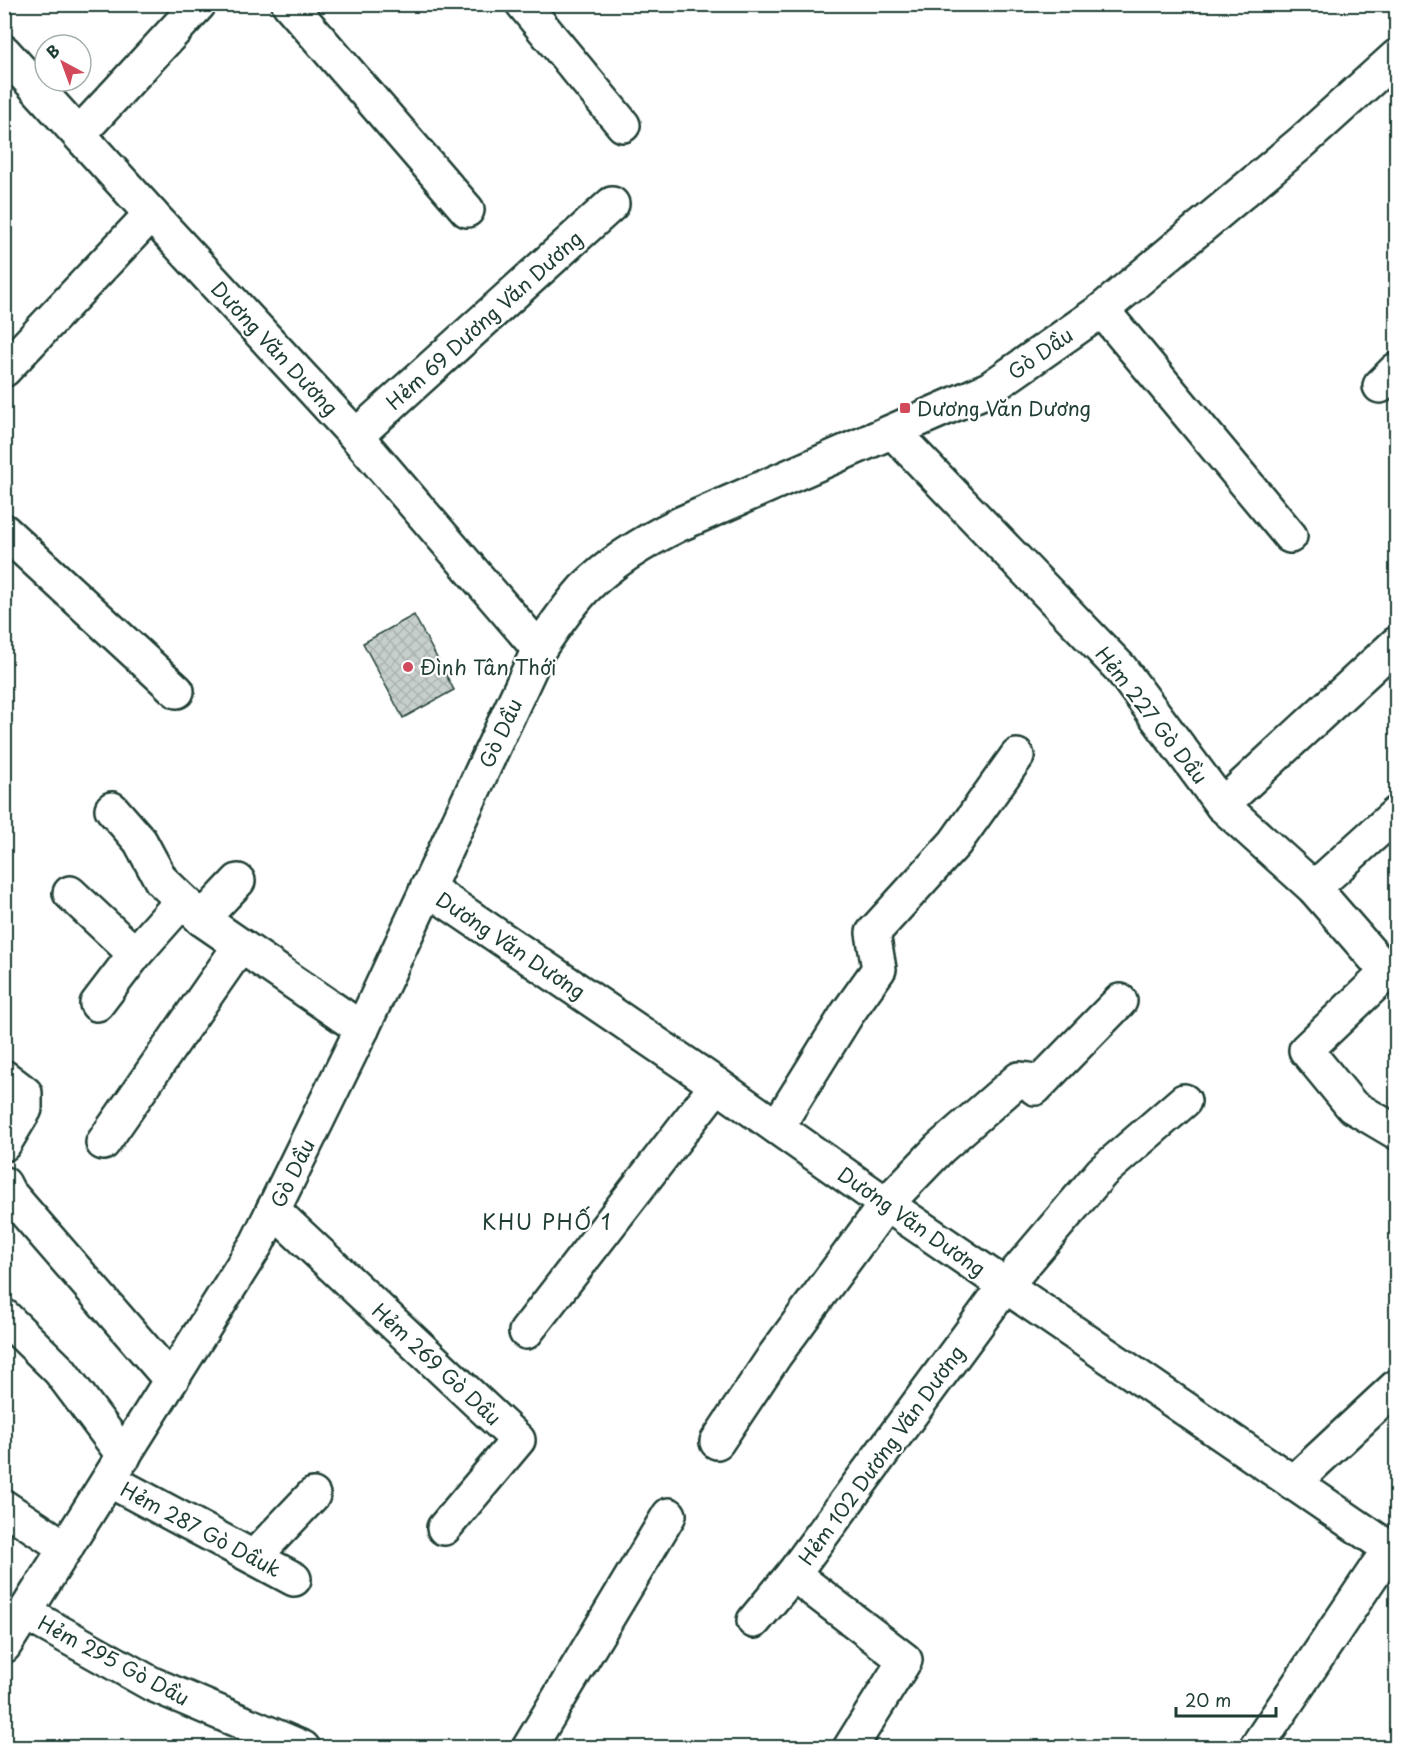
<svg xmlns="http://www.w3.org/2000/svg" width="1401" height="1752" font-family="'Playpen Sans',sans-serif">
	<defs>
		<pattern id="building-cross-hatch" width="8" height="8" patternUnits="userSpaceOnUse" patternTransform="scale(1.5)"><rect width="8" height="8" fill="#c7cfcc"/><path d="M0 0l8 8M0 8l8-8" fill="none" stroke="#aab3b0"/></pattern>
	</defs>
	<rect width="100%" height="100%" fill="#fff"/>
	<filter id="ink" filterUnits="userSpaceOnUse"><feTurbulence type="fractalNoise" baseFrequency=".0167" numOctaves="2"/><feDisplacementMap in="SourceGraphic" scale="12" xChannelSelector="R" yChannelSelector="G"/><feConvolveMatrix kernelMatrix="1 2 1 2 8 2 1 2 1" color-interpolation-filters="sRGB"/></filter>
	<g filter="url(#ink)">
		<!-- building -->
		<path fill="url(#building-cross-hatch)" stroke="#1f3d34" stroke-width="1.5" d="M414 615 454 690 403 718 363 643Z"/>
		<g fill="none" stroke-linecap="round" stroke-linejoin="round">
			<defs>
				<g id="minor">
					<path d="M289 4 467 210"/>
					<path d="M523 4 623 125"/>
					<path d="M4 52 151 214 356 436 539 649"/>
					<path d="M79 134 199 4"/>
					<path d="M1102 310 1290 536"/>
					<path d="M4 370 151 214"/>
					<path d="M1380 386 1396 370"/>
					<path d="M893 432 1121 669 1222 805 1314 888 1387 972"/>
					<path d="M356 436 612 204"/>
					<path d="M4 531 177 691"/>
					<path d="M1222 805 1396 644"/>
					<path d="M112 809 140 841 161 880 202 919 362 1029"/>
					<path d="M427 888 717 1085 886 1204 1396 1553"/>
					<path d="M1314 888 1396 814"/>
					<path d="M70 893 135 954"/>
					<path d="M202 919 238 881"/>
					<path d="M1396 964 1306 1050 1352 1106 1396 1132"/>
					<path d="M97 1004 135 954 182 901"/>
					<path d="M4 1077 25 1093V1109L4 1144"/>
					<path d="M777 1127 847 1014 879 969 873 933 955 843 1017 756"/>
					<path d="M103 1143 240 946"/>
					<path d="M4 1184 8 1192 171 1380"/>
					<path d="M273 1210 518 1440 444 1528"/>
					<path d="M4 1316 60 1371 124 1456"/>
					<path d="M526 1332 717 1085"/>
					<path d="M717 1442 775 1355 886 1204 940 1148 1019 1079 1028 1080 1035 1088 1120 1001"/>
					<path d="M109 1480 294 1579"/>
					<path d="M1293 1483 1396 1387"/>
					<path d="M4 1507 66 1548"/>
					<path d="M254 1557 313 1495"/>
					<path d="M793 1574 905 1660 850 1748"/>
					<path d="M25 1613 152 1684 303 1748"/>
					<path d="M754 1621 793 1574 1005 1286 1102 1172 1184 1101"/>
					<path d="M4 1646 257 1243 362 1029 539 649C553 628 567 608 584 589 612 561 645 541 680 524L989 389 1102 310 1301 143 1396 57"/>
					<path d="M529 1748 669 1515"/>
					<path d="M1256 1748 1390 1548"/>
				</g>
			</defs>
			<!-- minor casing -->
			<use href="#minor" stroke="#1f3d34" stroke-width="38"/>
			<!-- minor -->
			<use href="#minor" stroke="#fff" stroke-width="33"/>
		</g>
	</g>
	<!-- markers -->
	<g fill="#d1495b" stroke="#fff" stroke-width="2">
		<rect x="899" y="402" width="12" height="12" rx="3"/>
		<circle cx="408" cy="667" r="6"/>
	</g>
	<g text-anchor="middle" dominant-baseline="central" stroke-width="4.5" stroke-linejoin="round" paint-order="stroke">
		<!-- street labels -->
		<g font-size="20" fill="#1f3d34" stroke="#fff">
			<text transform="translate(484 320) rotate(-42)">Hẻm 69 Dương Văn Dương</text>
			<text transform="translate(275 348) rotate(47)">Dương Văn Dương</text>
			<text transform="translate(1040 353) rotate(-35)">Gò Dầu</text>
			<text transform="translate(1152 715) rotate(52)">Hẻm 227 Gò Dầu</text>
			<text transform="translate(500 733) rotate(-65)">Gò Dầu</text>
			<text transform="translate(511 945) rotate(34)">Dương Văn Dương</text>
			<text transform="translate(292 1173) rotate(-64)">Gò Dầu</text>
			<text transform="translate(912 1221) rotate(35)">Dương Văn Dương</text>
			<text transform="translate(437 1364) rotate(43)">Hẻm 269 Gò Dầu</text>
			<text transform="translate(881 1455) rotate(-54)">Hẻm 102 Dương Văn Dương</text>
			<text transform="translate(201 1529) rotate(28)">Hẻm 287 Gò Dầuk</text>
			<text transform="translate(114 1660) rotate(28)">Hẻm 295 Gò Dầu</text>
		</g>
		<!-- poi labels -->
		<g font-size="20" fill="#1f3d34" stroke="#fff" text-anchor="start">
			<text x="917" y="408">Dương Văn Dương</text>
			<text x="420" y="667">Đình Tân Thới</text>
		</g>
		<!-- neighbourhood labels -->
		<g font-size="21" letter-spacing="1.5" fill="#1f3d34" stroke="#fff">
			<text x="547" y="1221">KHU PHỐ 1</text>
		</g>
	</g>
	<!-- margin -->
	<rect width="1401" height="1752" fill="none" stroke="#fff" stroke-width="24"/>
	<rect x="12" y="12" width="1377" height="1728" fill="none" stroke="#1f3d34" stroke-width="2" filter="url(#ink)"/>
	<!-- north arrow -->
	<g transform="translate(63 63) rotate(319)"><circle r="28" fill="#ffffff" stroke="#a5b1ae" stroke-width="1.5"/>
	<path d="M0-4.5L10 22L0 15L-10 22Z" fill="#d1495b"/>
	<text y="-9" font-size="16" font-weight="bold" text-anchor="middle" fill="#1f3d34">B</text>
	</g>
	<!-- scale -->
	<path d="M1176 1707v9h100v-9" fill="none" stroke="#1f3d34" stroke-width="3"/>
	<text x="1185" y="1707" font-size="18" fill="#1f3d34" stroke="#ffffff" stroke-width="4.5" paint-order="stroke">20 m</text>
</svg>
